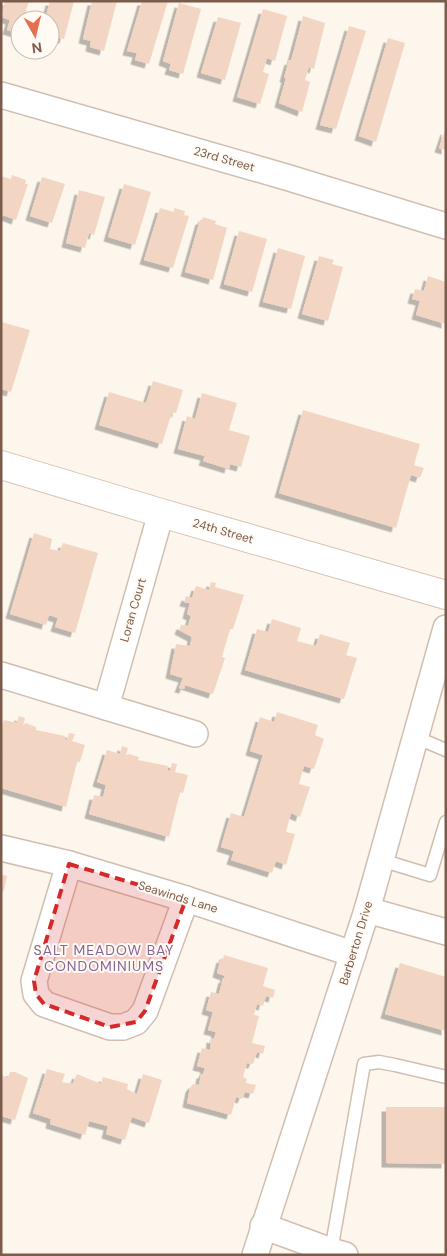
<svg xmlns="http://www.w3.org/2000/svg" width="447" height="1256" font-family="'DM Sans',sans-serif">
	<defs>
		<filter id="shadow"><feDropShadow dx="-4.5" dy="4.5" stdDeviation="0" flood-color="#0004"/></filter>
	</defs>
	<rect width="100%" height="100%" fill="#fdf6ec"/>
	<!-- building -->
	<g fill="#f3d5c3" filter="url(#shadow)">
		<path d="M5 1H29L23 20H20V34L7 30 10 20 1 17Z"/>
		<path d="M50 1H74L64 39 50 36 51 28H50V20H45Z"/>
		<path d="M92 1H117L104 51 90 47 91 41 83 39Z"/>
		<path d="M142 1H168L149 64 135 60 137 53 127 51Z"/>
		<path d="M179 3 201 9 183 74 169 70 171 64 163 61Z"/>
		<path d="M263 9 287 16 275 61 267 58 263 72 269 74 260 104 237 97Z"/>
		<path d="M303 16 325 23 314 69 309 67 305 80 310 82 302 112 279 103 286 78H284L289 60 291 61Z"/>
		<path d="M218 17 241 23 225 80 201 73Z"/>
		<path d="M349 26 366 31 336 129 320 125Z"/>
		<path d="M388 38 405 43 376 142 359 136Z"/>
		<path d="M445 130H446V150L439 148Z"/>
		<path d="M12 175 26 180 25 184H28L16 220 3 215 1 219V176L11 179Z"/>
		<path d="M42 177 65 184 52 223 30 216Z"/>
		<path d="M124 184 151 192 135 245 108 237Z"/>
		<path d="M79 190 105 197 94 235 89 233 85 248 66 243Z"/>
		<path d="M160 208 174 212V208L185 211 184 215 189 216 173 268 144 260Z"/>
		<path d="M203 217 216 221 215 224 227 228 213 280 185 272 200 220H202Z"/>
		<path d="M239 231 267 239 252 292 224 284Z"/>
		<path d="M278 248 305 256 291 309 263 302Z"/>
		<path d="M319 256 334 260 332 264 343 267 328 321 302 314Z"/>
		<path d="M428 276 446 282V324L416 315 420 301 412 299 415 289 424 291Z"/>
		<path d="M1 322 30 330 11 392 1 389Z"/>
		<path d="M153 381 183 390 176 413 172 412 162 444 99 425 109 392 146 403Z"/>
		<path d="M202 393 237 403 229 430 250 436 241 467 230 464 229 469 203 461 205 456 178 449 187 416 195 419Z"/>
		<path d="M303 410 420 444 414 465 424 468 420 478 411 475 396 528 279 493Z"/>
		<path d="M34 533 52 539 50 549 60 551 63 543 98 553 75 633 55 627 58 618 49 615 46 625 10 614Z"/>
		<path d="M211 582 216 583 215 587 244 595 233 629H230L222 657 225 658 213 694 185 685 184 689 179 688 183 678 170 674 176 644 190 646 192 637 179 630 181 625 188 626 191 616 187 614 190 603 184 602 186 596 192 598 196 586 209 590Z"/>
		<path d="M272 619 301 628 297 641 316 646 320 634 350 643 346 655 357 658 344 699 245 670 257 629 268 632Z"/>
		<path d="M277 712 318 725 315 735 324 739 314 769 304 766 299 784 310 787 300 817 291 813 286 832 295 834 286 865 276 861 272 873 231 860 234 851 221 847 231 813 244 817 263 755 250 751 260 717 274 722Z"/>
		<path d="M19 716 25 718 23 725 26 723 36 727V730L65 736 64 739 67 740 69 733 75 734 72 741 85 745 80 762H77L66 807 1 788V762L3 754H1V729L4 720 17 723Z"/>
		<path d="M122 746 128 748 126 755 129 754 139 757 138 760 168 766 167 770 170 771 172 763 177 764 175 772 188 775 183 793 180 792 169 837 89 814 94 795 103 797 106 785 97 782 107 750 120 754Z"/>
		<path d="M1 874 7 876 4 890 1 894Z"/>
		<path d="M224 955 268 968 263 986 275 990 273 998 266 996 263 1006 257 1004 254 1015 259 1016 252 1043 265 1046 263 1054 257 1052 253 1064 247 1063 243 1077 247 1079 246 1083 256 1085 253 1094 245 1092 242 1099 236 1097 231 1115 187 1103 190 1088 193 1084 199 1085 201 1074H203L205 1068 197 1066 202 1048 210 1050 211 1038 214 1039 216 1032 208 1030 213 1012 206 1010 211 992 219 994 223 978 224 979 225 976 217 973 221 958 223 959Z"/>
		<path d="M400 963 446 977V1031L385 1014Z"/>
		<path d="M47 1069 65 1074 62 1082 66 1083H73L77 1074 101 1084 103 1077 128 1084 127 1089 137 1094 143 1074 162 1080 149 1123 132 1117 125 1140 106 1134 108 1126 89 1121 85 1135 50 1124 51 1119 33 1113Z"/>
		<path d="M10 1072H15L28 1078 15 1120 1 1116V1075L8 1078Z"/>
		<path d="M386 1107H446V1164L386 1163Z"/>
	</g>
	<g fill="none" stroke-linecap="round" stroke-linejoin="round">
		<defs>
			<g id="lane">
				<path d="M415 737 446 750"/>
				<path d="M381 860 430 875 446 822"/>
				<path d="M331 1251 364 1064 379 1062 395 1065 446 1077"/>
			</g>
			<g id="street">
				<path d="M1 95 286 177 446 226"/>
				<path d="M1 675 195 734"/>
				<path d="M106 707 161 513"/>
				<path d="M1 848 69 864 186 899 353 954"/>
				<path d="M69 864 34 981 36 994 44 1004 110 1027H123L136 1022 145 1011 186 899"/>
				<path d="M367 910 446 932"/>
				<path d="M263 1226 331 1251 345 1255"/>
				<path d="M255 1255 367 910 446 628"/>
			</g>
			<path id="secondary" d="M1 465 161 513 446 595"/>
		</defs>
		<!-- lane casing -->
		<use href="#lane" stroke="#d1beb0" stroke-width="15"/>
		<!-- street casing -->
		<use href="#street" stroke="#d1beb0" stroke-width="28"/>
		<!-- secondary casing -->
		<use href="#secondary" stroke="#d6c0b0" stroke-width="30"/>
		<!-- lane -->
		<use href="#lane" stroke="#fff" stroke-width="12"/>
		<!-- street -->
		<use href="#street" stroke="#fff" stroke-width="25"/>
		<!-- secondary -->
		<use href="#secondary" stroke="#fff" stroke-width="28"/>
	</g>
	<!-- marked area -->
	<path fill="#d62828" fill-opacity="0.2" stroke="#d62828" stroke-width="4" stroke-dasharray="10 6" stroke-linejoin="round" d="M69 864 186 899 145 1011 136 1022 110 1027 44 1004 36 994 34 981Z"/>
	<g text-anchor="middle" dominant-baseline="central" stroke-width="4" stroke-linejoin="round" paint-order="stroke">
		<!-- street labels -->
		<g font-size="12" fill="#7a5c4d" stroke="#fffaf3">
			<text transform="translate(224 159) rotate(16)">23rd Street</text>
			<text transform="translate(223 531) rotate(16)">24th Street</text>
			<text transform="translate(133 610) rotate(-74)">Loran Court</text>
			<text transform="translate(178 897) rotate(17)">Seawinds Lane</text>
			<text transform="translate(356 943) rotate(-73)">Barberton Drive</text>
		</g>
		<!-- neighbourhood labels -->
		<g font-size="14" letter-spacing="1" fill="#846695" stroke="#fffaf3">
			<text x="104" y="950">SALT MEADOW BAY<tspan x="104" dy="16">CONDOMINIUMS</tspan></text>
		</g>
	</g>
	<!-- border -->
	<rect width="447" height="1256" fill="none" stroke="#7a5c4d" stroke-width="5"/>
	<!-- north arrow -->
	<g transform="translate(35 35) rotate(172)"><circle r="24" fill="#fffaf3" stroke="#cabbb1"/>
	<path d="M0-4L9 19L0 12L-9 19Z" fill="#e76f51"/>
	<text y="-8" font-size="14" font-weight="bold" text-anchor="middle" fill="#7a5c4d">N</text>
	</g>
</svg>
